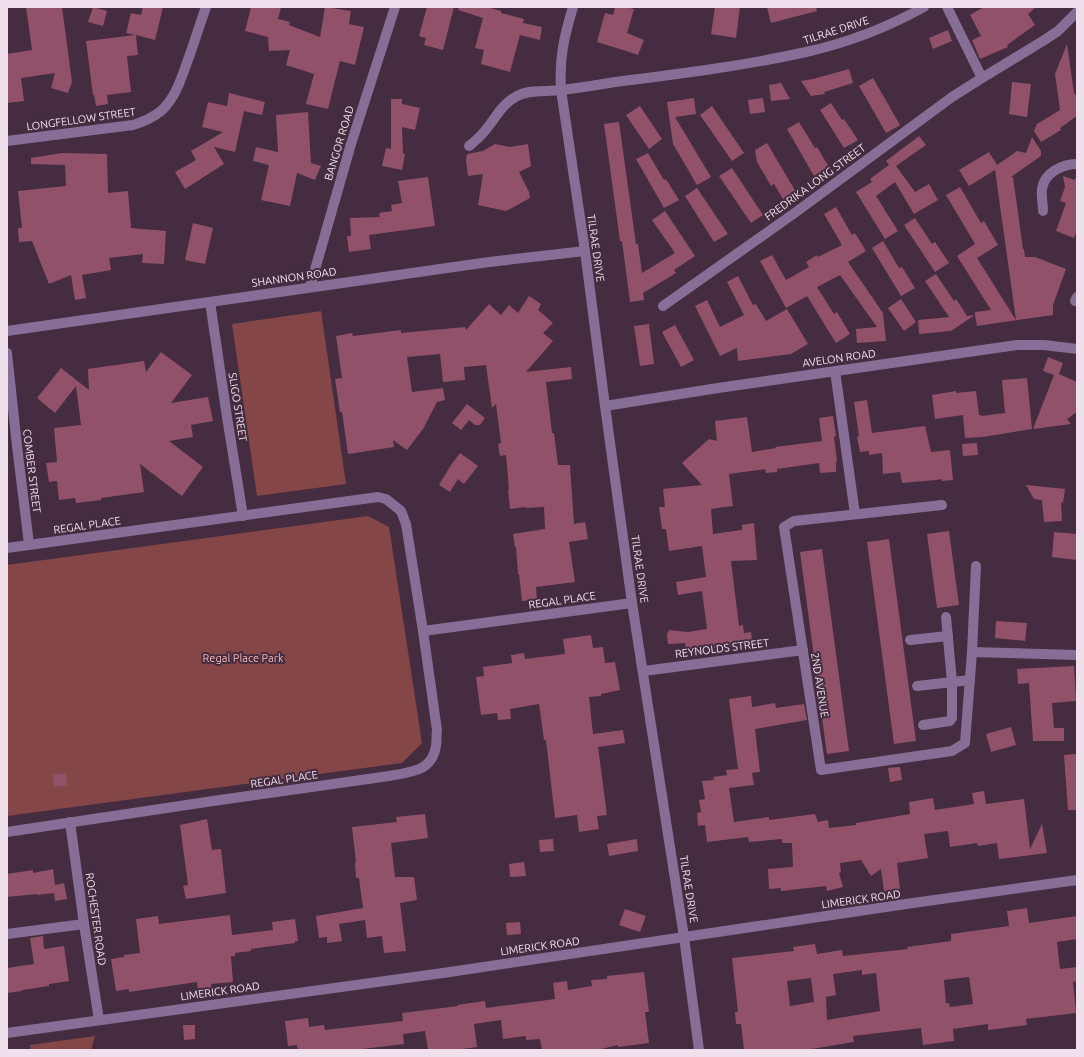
<svg xmlns="http://www.w3.org/2000/svg" width="1084" height="1057" font-family="Ubuntu,sans-serif">
	<rect width="100%" height="100%" fill="#452c40"/>
	<!-- green -->
	<g fill="#854648">
		<path d="M321 311 346 484 257 496 232 324Z"/>
		<path d="M368 516 389 527 422 743 402 763 7 816V565Z"/>
		<path d="M95 1036 91 1050H31L30 1045Z"/>
	</g>
	<!-- building -->
	<g fill="#915169" fill-rule="evenodd">
		<path d="M26 7H62L72 82 68 93 51 88 55 73 21 78 24 101 7 103V54L32 50Z"/>
		<path d="M93 7 107 11 103 26 88 22Z"/>
		<path d="M143 7H163L155 40 136 35 138 55 127 56 131 92 107 95 108 104 96 106 94 95H93L86 41 135 35 126 33 131 13 141 15Z"/>
		<path d="M251 7H281L278 19 290 22 289 25 320 37 325 7 351 11 349 24 364 27 355 65 340 61 328 109 306 104 314 74 286 65 290 50 269 51 268 37 245 31Z"/>
		<path d="M427 7H454L443 50 424 45 426 38 419 36Z"/>
		<path d="M459 7H487L501 11V13L524 19 523 23 542 27 540 40 520 35 510 72 481 64 484 50 475 48 483 18 458 10Z"/>
		<path d="M615 7H625L634 9 627 33 644 40 638 55 623 50 597 42 605 13 613 15Z"/>
		<path d="M715 7H740L736 38 711 34Z"/>
		<path d="M767 7H816L817 11 771 23Z"/>
		<path d="M984 7H1036L1028 14 1035 25 1007 45 1008 47 980 59 972 40 981 36 970 15Z"/>
		<path d="M948 30 952 41 933 49 929 38Z"/>
		<path d="M1067 44 1074 93 1077 97V116L1060 128 1061 130 1041 142 1034 131 1037 124 1060 110 1055 74Z"/>
		<path d="M849 69 853 83 824 92 825 94 811 96 801 81 813 79Z"/>
		<path d="M873 78 900 125 886 133 859 86Z"/>
		<path d="M1012 82 1031 84 1027 117 1009 114Z"/>
		<path d="M781 83 790 99 771 101 769 85Z"/>
		<path d="M229 93 265 102 262 115 244 111 235 152 214 147 224 164 185 189 175 172 196 160 191 151 223 132 202 127 208 102 227 106Z"/>
		<path d="M694 98 696 114 675 117 711 177 697 185 673 144 667 102Z"/>
		<path d="M763 98 765 112 750 114 748 100Z"/>
		<path d="M391 99H402V104L420 108 415 130 402 127 403 153 405 154 402 170 382 166 386 148 391 149Z"/>
		<path d="M831 103 842 120 844 119 858 140 844 148 820 110Z"/>
		<path d="M640 106 662 139 649 149 626 115Z"/>
		<path d="M712 106 744 153 732 161 700 115Z"/>
		<path d="M308 112 311 163 321 166 315 180 297 173 290 206 261 200 269 165 253 161 256 147 278 152 276 115Z"/>
		<path d="M619 122 636 244H638L642 273 675 253 652 220 665 211 695 256 674 270 676 273 643 293 644 300 630 302 622 241H620L604 124Z"/>
		<path d="M799 122 815 148 817 147 829 167 814 176 787 129Z"/>
		<path d="M919 136 926 145 896 166 915 192 929 184 938 200 914 214 895 182 876 196 898 231 885 239 856 192 872 182 870 179 889 165 886 161Z"/>
		<path d="M1032 137 1041 151V156L1011 177H1013L1023 249H1024L1025 257H1035L1066 269 1053 305V315L977 326 975 315 951 331 919 334 918 320 949 317 925 281 936 274 954 301 956 299 967 316 975 315V312L991 310 957 256 975 244 946 195 960 187 981 223 984 221 998 245 977 258 1016 320 995 170 969 186 959 170 989 152 997 165 1017 151 1026 153Z"/>
		<path d="M767 143 796 192 783 199 774 184 771 186 757 162 755 150Z"/>
		<path d="M495 144 510 147 528 144 531 166 519 172 529 192 530 198 506 211 478 205 483 174 468 176 466 160 467 154 483 151Z"/>
		<path d="M62 153 107 154 108 193 128 191 131 228 166 231 164 264 142 263 143 254 109 258 111 270 82 275 86 298 75 300 71 275 49 284 32 241 19 242 18 228H22L18 191 66 186 65 165 31 164V158Z"/>
		<path d="M648 153 664 180 666 179 679 200 664 208 636 159Z"/>
		<path d="M732 168 763 215 751 223 719 176Z"/>
		<path d="M1063 176 1075 180V178H1077V230L1074 238 1056 231 1066 203 1060 201 1065 187Z"/>
		<path d="M428 177 435 226 369 235 371 249 349 252 347 236H351L350 218 380 217 379 213 392 211 391 205 402 203 398 181Z"/>
		<path d="M697 188 728 234 714 242 685 196Z"/>
		<path d="M836 207 852 235 855 233 866 251 848 262 883 313 886 341 857 343 856 329 877 327 840 275 817 287 834 314 837 312 850 334 836 343 807 296 786 308 760 261 772 255 786 280 809 267 806 262 817 255 818 257 842 245 824 214Z"/>
		<path d="M915 218 932 244 935 242 949 263 935 272 904 225Z"/>
		<path d="M193 223 213 228 205 264 185 260Z"/>
		<path d="M883 241 899 268 902 267 915 288 901 296 872 248Z"/>
		<path d="M738 276 753 305 756 304 766 321 787 309 808 344 791 354 738 361 737 348 720 356 695 306 707 300 720 327 744 315 727 282Z"/>
		<path d="M529 296 541 304 538 310 553 323 543 333 553 341 526 372 571 367 572 379 546 382 552 433H554L558 465H570L574 524 585 522 588 539 569 542 575 582 536 587 537 600 522 601 519 574H518L516 547H515L513 534 545 529 544 507 526 508 525 507 510 509 508 490H509L506 455 500 456 498 444 501 443 496 404 492 408 486 365 464 367 465 380 443 382 440 354 407 357 412 392 443 388 445 400 437 402 423 429 407 450 393 440 394 447 348 454 342 412H340L335 379 342 378 336 336 352 333 353 336 401 330V333L465 327 466 330 489 304 501 315 509 305 518 313Z"/>
		<path d="M901 299 916 322 904 331 888 308Z"/>
		<path d="M649 324 654 364 640 366 634 326Z"/>
		<path d="M675 325 694 360 681 367 662 332Z"/>
		<path d="M161 352 192 375 171 403 208 397 213 421 191 425 193 437 169 441 203 467 182 496 140 464 144 492 101 498V500L76 503 75 498 59 500 57 481 49 482 46 463 57 462 54 428 81 425 76 386 55 413 37 398 61 368 89 390 88 369 144 361 146 372Z"/>
		<path d="M1048 357 1063 363 1059 374 1077 382V412L1067 419 1071 424 1033 429 1054 375 1043 371Z"/>
		<path d="M1027 378 1032 429 983 437 965 438 963 415 935 419 932 395 956 391V393L976 391 979 415H981V416L1005 413 1002 380Z"/>
		<path d="M867 400 872 433 925 426 931 452 950 450 953 480 942 481V479L936 480 902 483 900 472 883 474 882 453 869 455V451L860 452 857 437 859 436 854 402Z"/>
		<path d="M467 404 485 418 480 425H475L469 420 461 430 452 423Z"/>
		<path d="M833 416 836 436 834 437 837 461H836V472L820 473 819 463 777 469V472L766 473 765 469 729 474 733 506 711 509 713 534 742 530V525L754 523 757 560 731 561 739 626 743 625 744 633 751 632 753 646 735 648V646L686 651 685 643 668 644 667 633 669 632 668 630 688 632 707 629 702 591 678 595 676 582 706 577 702 546 669 551 666 529H662L659 507H665L663 489 702 485 682 463 709 439 717 441 715 421 747 417 752 452 776 448 775 447 822 441 819 418Z"/>
		<path d="M977 443 978 455 963 456 962 444Z"/>
		<path d="M460 453 478 466 464 484 458 479 450 492 439 485 451 465Z"/>
		<path d="M1026 485 1065 489 1063 503 1061 502 1062 521 1044 522 1042 500 1034 499Z"/>
		<path d="M949 531 959 605 937 608 927 534Z"/>
		<path d="M1054 532 1077 534V560L1052 557Z"/>
		<path d="M889 539 916 741 894 744 867 542Z"/>
		<path d="M822 549 849 751 827 754 822 718 820 719 817 703 820 702 800 552Z"/>
		<path d="M996 621 1027 623 1025 641 995 638Z"/>
		<path d="M591 635 593 648 603 647 605 663 615 662 620 690 601 694V696L589 697 593 734 623 730 625 743 598 747 607 815 597 816 599 829 579 832 577 815 555 818 546 740H544L539 704 510 709 511 719 498 720 497 713 481 715 476 677 484 676 483 667 512 663 511 655 524 653 525 659 565 654 563 639Z"/>
		<path d="M1074 666 1076 701 1052 703 1054 728H1064V741H1033L1029 683 1018 684 1017 669Z"/>
		<path d="M751 696 752 707 775 703 776 708 804 704 807 720 755 729 760 772 752 773 754 785 729 788 734 822 769 817V820L815 814 818 822 828 820 829 828 856 825V823L910 814 909 802 933 798 935 810 974 804 972 793 984 791 986 804 1024 799 1030 849 1042 824 1047 853 999 859 997 843 978 846 977 843 950 847 948 831 924 834 928 858 897 863 900 889 884 891 881 869 871 876 861 860 840 863 841 872 839 873 843 887 827 891 826 886 781 891V888L769 889 768 869 793 867 792 843H782V839L749 842 748 837 707 842 705 825 698 826 697 813 701 812 699 800 705 799 702 781 714 780 713 777 727 775 726 770 738 769 729 699Z"/>
		<path d="M1011 727 1016 745 991 752 986 734Z"/>
		<path d="M1077 754V810H1068L1064 755Z"/>
		<path d="M900 767 902 780 890 782 888 768Z"/>
		<path d="M66 773 67 785 54 787 53 775Z"/>
		<path d="M425 814 428 838 391 843 395 877H414L417 900 400 903 406 951 384 953 382 936 367 938 365 920 339 924 342 941 327 943V937L319 938 316 916 363 908 359 878H356L355 863 356 862 352 827 397 822 396 817Z"/>
		<path d="M207 819 212 850 221 849 226 893 186 899 183 886 188 885 180 825Z"/>
		<path d="M553 839 554 851 540 852 539 840Z"/>
		<path d="M637 839 638 851 609 856 607 844Z"/>
		<path d="M524 862 526 876 510 877 509 864Z"/>
		<path d="M53 869 55 885 64 883 67 899 55 901 54 893 37 895V894L7 897V874L33 870V873Z"/>
		<path d="M1027 908 1029 923 1077 916V939L1057 942 1060 969 1077 967V981L1073 982 1076 1013 1026 1019 1027 1025 988 1030V1024L953 1029 954 1041 923 1045 921 1028 853 1036 854 1042 805 1050H744L741 1024H736L735 1012H738L732 958 794 951 793 947 815 944 817 954 842 950 843 956 908 949 907 947 951 941V934L1009 926 1007 911ZM862 970V975L876 973 880 1011 827 1020 826 997 836 995 833 974ZM969 977 973 1004 950 1007 949 1003H946L944 980ZM811 978 814 1002 790 1006 787 981Z"/>
		<path d="M625 909 646 916 640 932 619 925Z"/>
		<path d="M230 915 232 935 273 930 272 922 295 919 298 941H295V943L251 949V951L235 953V956H231L233 982 211 984 212 988 198 990 197 982 129 992V989L116 991 111 959 124 957V955L140 953 136 919 158 916 159 924Z"/>
		<path d="M520 922 521 934 507 935 506 923Z"/>
		<path d="M43 936 44 949 64 946 69 981 49 984V986L22 990V991L7 993V968L34 964 30 938Z"/>
		<path d="M644 972 649 1012H645L649 1043 618 1047V1045L597 1050H542L540 1039 526 1040V1036L503 1039 501 1020 474 1024 477 1047 455 1050H428L425 1031 403 1034 404 1044 354 1050H298L297 1045 288 1046 285 1021 308 1018 309 1027 324 1025 325 1030 403 1021 402 1013 458 1006 457 1005 485 1001 486 1008 555 999 553 983 567 981 568 990 592 986 591 980 607 979V976Z"/>
		<path d="M183 1025H195V1039L184 1040Z"/>
	</g>
	<g fill="none" stroke-linecap="round" stroke-linejoin="round">
		<!-- minor -->
		<g stroke="#866e96" stroke-width="10">
			<path d="M573 7C564 37 559 58 561 90L585 251 605 406 632 603 684 937 699 1050"/>
			<path d="M947 7 982 78"/>
			<path d="M7 141 133 125C143 122 152 118 161 111 176 98 182 76 189 57 195 40 200 24 206 7"/>
			<path d="M469 146C474 142 479 138 483 133 494 121 501 104 517 96 530 89 547 92 561 90 579 88 597 85 615 82 679 74 743 66 806 52 847 43 888 27 924 7"/>
			<path d="M1043 211C1043 204 1041 196 1042 189 1044 173 1062 164 1077 164"/>
			<path d="M310 287 351 144 395 7"/>
			<path d="M1075 301 1077 297"/>
			<path d="M210 302 227 417 243 516"/>
			<path d="M663 306 796 212 952 97 982 78 1046 39 1058 31 1077 12"/>
			<path d="M7 331 489 262 585 251"/>
			<path d="M7 353 17 446 29 544"/>
			<path d="M835 371 855 514"/>
			<path d="M605 406 718 388 1017 345H1044L1077 349"/>
			<path d="M942 505 794 521 784 527 821 770 952 751 965 743 972 652 976 566"/>
			<path d="M7 548 378 497 386 499 401 511 406 524 423 631 437 730C436 736 437 741 436 746 432 772 410 772 389 776L213 801 7 832"/>
			<path d="M423 631 632 603"/>
			<path d="M910 640 948 636"/>
			<path d="M972 652 1077 655"/>
			<path d="M644 671 803 650"/>
			<path d="M917 686 970 680"/>
			<path d="M923 725 950 721 952 718V682L946 617"/>
			<path d="M70 822 84 924 99 1020"/>
			<path d="M7 934 84 924"/>
			<path d="M7 1033 443 973 906 904 1077 880"/>
		</g>
	</g>
	<g text-anchor="middle" dominant-baseline="central" stroke-width="4" stroke-linejoin="round" paint-order="stroke">
		<!-- street labels -->
		<g font-size="11" fill="#f0e0ec" stroke="#452c40">
			<text transform="translate(836 30) rotate(-18)">TILRAE DRIVE</text>
			<text transform="translate(81 119) rotate(-8)">LONGFELLOW STREET</text>
			<text transform="translate(339 143) rotate(-73)">BANGOR ROAD</text>
			<text transform="translate(815 182) rotate(-36)">FREDRIKA LONG STREET</text>
			<text transform="translate(596 248) rotate(82)">TILRAE DRIVE</text>
			<text transform="translate(294 277) rotate(-8)">SHANNON ROAD</text>
			<text transform="translate(839 358) rotate(-8)">AVELON ROAD</text>
			<text transform="translate(238 407) rotate(81)">SLIGO STREET</text>
			<text transform="translate(32 471) rotate(83)">COMBER STREET</text>
			<text transform="translate(87 525) rotate(-8)">REGAL PLACE</text>
			<text transform="translate(640 569) rotate(82)">TILRAE DRIVE</text>
			<text transform="translate(562 600) rotate(-8)">REGAL PLACE</text>
			<text transform="translate(722 648) rotate(-7)">REYNOLDS STREET</text>
			<text transform="translate(820 685) rotate(81)">2ND AVENUE</text>
			<text transform="translate(284 779) rotate(-8)">REGAL PLACE</text>
			<text transform="translate(689 889) rotate(81)">TILRAE DRIVE</text>
			<text transform="translate(861 899) rotate(-8)">LIMERICK ROAD</text>
			<text transform="translate(96 919) rotate(82)">ROCHESTER ROAD</text>
			<text transform="translate(540 946) rotate(-8)">LIMERICK ROAD</text>
			<text transform="translate(220 991) rotate(-8)">LIMERICK ROAD</text>
		</g>
		<!-- park labels -->
		<g font-size="11" fill="#f7bab9" stroke="#452c40">
			<text x="243" y="658">Regal Place Park</text>
		</g>
	</g>
	<!-- border -->
	<rect width="1084" height="1057" fill="none" stroke="#f0e0ec" stroke-width="16"/>
</svg>
